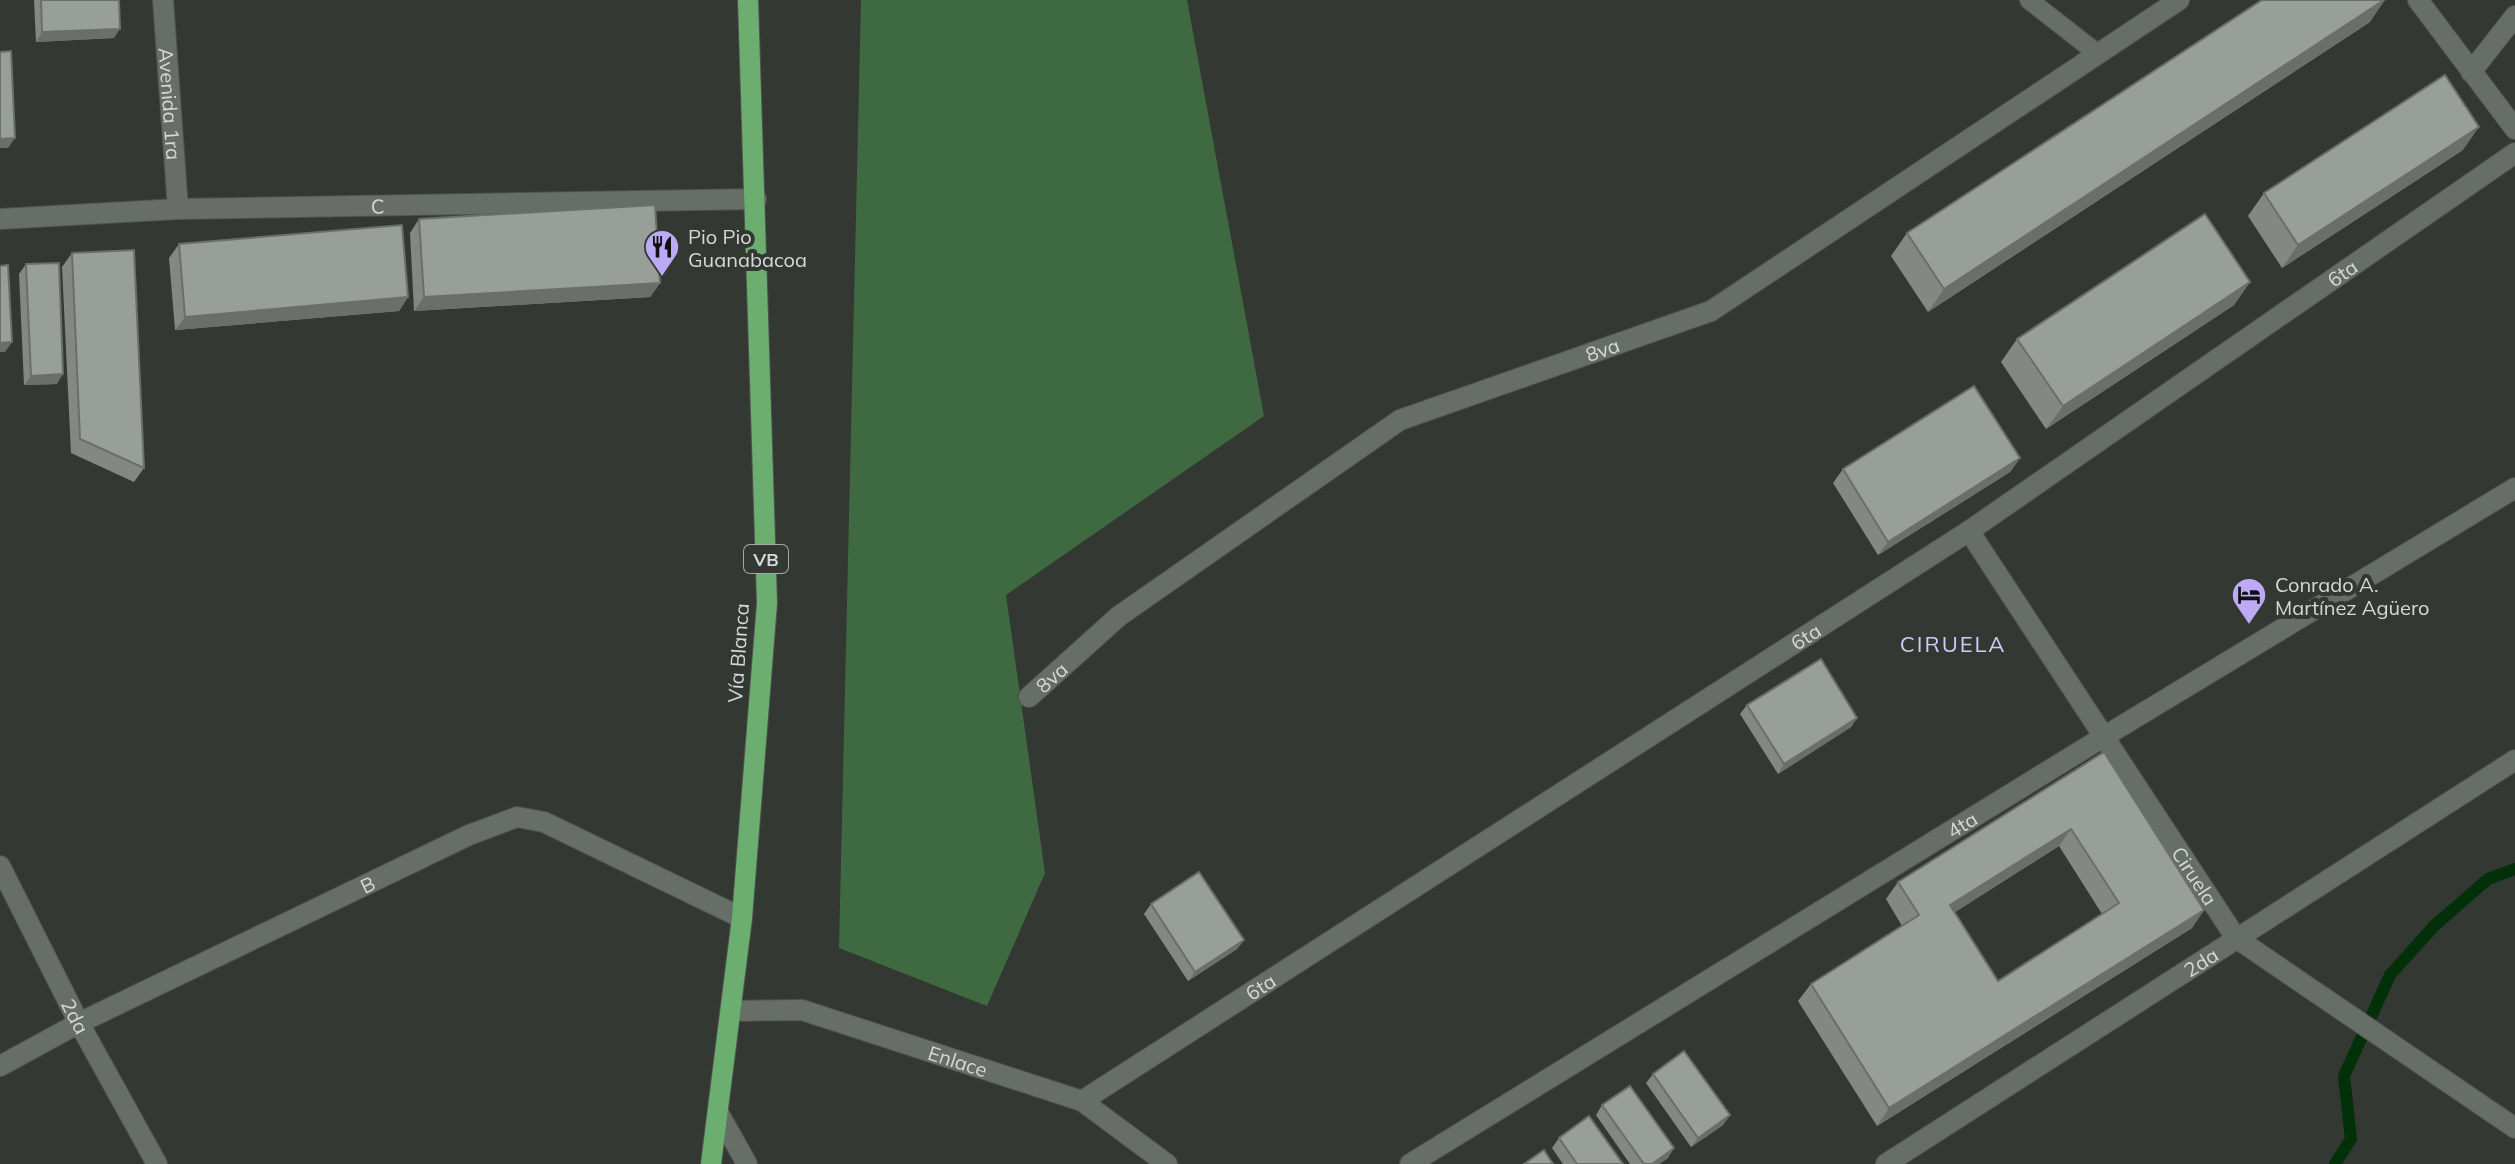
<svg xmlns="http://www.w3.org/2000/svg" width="2515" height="1164" font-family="Mulish,sans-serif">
	<rect width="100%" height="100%" fill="#333833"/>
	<!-- green -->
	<path fill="#3f6a41" d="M861 0H1187L1264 416 1006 595 1045 873 987 1006 839 948Z"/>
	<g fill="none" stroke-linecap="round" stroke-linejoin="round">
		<!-- stream -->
		<path stroke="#023009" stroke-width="12" d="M2335 1164 2351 1139 2344 1076 2390 975 2434 926 2488 879 2515 869"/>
		<defs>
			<path id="service" d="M2029 0 2098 54"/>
			<g id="minor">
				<path id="s1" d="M163 0 178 209"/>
				<path d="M2418 0 2515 129"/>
				<path d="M2471 72 2515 16"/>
				<path id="s2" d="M0 219 178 209 756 199"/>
				<path id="s3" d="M1969 531 2236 938 2515 1128"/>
				<path id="s4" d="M1029 697 1119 616 1400 420 1711 311 2179 0"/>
				<path id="s5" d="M0 866 79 1023 157 1164"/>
				<path id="s6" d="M732 1011 802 1010 1082 1101 1167 1164"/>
				<path id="s7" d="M0 1066 79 1023 469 835 517 817 544 822 742 918"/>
				<path id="s8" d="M1082 1101 1969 531 2515 153"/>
				<path d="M719 1114 747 1164"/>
				<path id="s9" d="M1410 1164 2105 736 2515 488"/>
				<path id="s10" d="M1886 1164 2515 760"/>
			</g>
			<path id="primary" d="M711 1164 742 918 767 603 748 0"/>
		</defs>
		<!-- service casing -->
		<use href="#service" stroke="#4f544f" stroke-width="20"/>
		<!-- minor casing -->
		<use href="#minor" stroke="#4f544f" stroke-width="22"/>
		<!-- primary casing -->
		<use href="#primary" stroke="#4f544f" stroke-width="22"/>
		<!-- service -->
		<use href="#service" stroke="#676d67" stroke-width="18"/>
		<!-- minor -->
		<use href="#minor" stroke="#676d67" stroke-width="20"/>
		<!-- primary -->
		<use href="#primary" stroke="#6bae6f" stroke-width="20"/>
	</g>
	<!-- wall -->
	<g fill="#838883" fill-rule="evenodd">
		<path d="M34 0H119L114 38 36 42Z"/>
		<path d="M2370 22 1928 312 1891 256 1907 233Z"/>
		<path d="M2463 150 2282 268 2248 216 2264 193Z"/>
		<path d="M419 219 660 283 650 297 414 311 410 233Z"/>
		<path d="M179 244 408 297 399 311 175 330 169 258Z"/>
		<path d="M72 253 144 468 134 482 71 453 62 267Z"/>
		<path d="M26 264 57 384 24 385 19 274Z"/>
		<path d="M2250 282 2234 305 2046 429 2001 362 2017 339Z"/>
		<path d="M2020 458 2010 472 1878 555 1833 483 1843 469Z"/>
		<path d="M1747 705 1857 718 1851 727 1778 774 1740 714Z"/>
		<path d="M2104 752 2204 910 2192 928 1877 1126 1798 1001 1811 984 1902 926 1886 899 1898 882ZM2059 846 2102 914 1998 981 1955 912Z"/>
		<path d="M1151 904 1244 940 1237 949 1188 981 1144 914Z"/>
		<path d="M1653 1074 1730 1115 1723 1125 1691 1147 1646 1083Z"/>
		<path d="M1602 1105 1668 1158 1659 1164H1630L1596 1115Z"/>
		<path d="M1559 1138 1623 1164H1563L1552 1148Z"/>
	</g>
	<!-- shaded-wall -->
	<g fill="#6a6f6a">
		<path d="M2385 0 2370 22 1928 312 1944 289Z"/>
		<path d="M120 29 114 38 36 42 42 32Z"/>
		<path d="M2479 127 2463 150 2282 268 2298 245Z"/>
		<path d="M15 138 8 148H0V139Z"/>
		<path d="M2250 282 2234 305 2046 429 2063 406Z"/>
		<path d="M660 283 650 297 414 311 424 297Z"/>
		<path d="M408 297 399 311 175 330 185 317Z"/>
		<path d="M12 342 5 352H0V343Z"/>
		<path d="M63 374 57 384 24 385 31 376Z"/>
		<path d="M2020 458 2010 472 1878 555 1888 542Z"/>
		<path d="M1857 718 1851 727 1778 774 1784 764Z"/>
		<path d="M2071 829 2059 846 1938 923 1950 905Z"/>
		<path d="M2204 910 2192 928 1877 1126 1889 1108Z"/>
		<path d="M1244 940 1237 949 1188 981 1195 972Z"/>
		<path d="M1730 1115 1723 1125 1691 1147 1698 1138Z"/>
		<path d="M1674 1148 1668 1158 1659 1164H1652Z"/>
	</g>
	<!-- building -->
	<g fill="#989e98" stroke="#6a6f6a" stroke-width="2" fill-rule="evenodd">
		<path d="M41 0H119L120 29 42 32Z"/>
		<path d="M2262 0H2384L1944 289 1907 233Z"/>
		<path d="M11 51 15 138 0 139V52Z"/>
		<path d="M2445 75 2479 127 2298 245 2264 193Z"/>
		<path d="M655 205 660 283 424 297 419 219Z"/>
		<path d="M2205 214 2250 282 2063 406 2017 339Z"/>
		<path d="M402 225 408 297 185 317 179 244Z"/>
		<path d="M134 250 144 468 80 439 72 253Z"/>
		<path d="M59 263 63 374 31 376 26 264Z"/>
		<path d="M8 265 12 342 0 343V266Z"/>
		<path d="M1974 386 2020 458 1888 542 1843 469Z"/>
		<path d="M1821 659 1857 718 1784 764 1747 705Z"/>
		<path d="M2104 752 2204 910 1889 1108 1811 984 1919 915 1898 882ZM2071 829 2119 903 1998 981 1950 905Z"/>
		<path d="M1199 872 1244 940 1195 972 1151 904Z"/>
		<path d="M1684 1051 1730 1115 1698 1138 1653 1074Z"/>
		<path d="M1630 1086 1674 1148 1652 1164H1644L1602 1105Z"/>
		<path d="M1589 1116 1623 1164H1577L1559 1138Z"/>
		<path d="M1544 1150 1553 1164H1524Z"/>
	</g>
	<!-- icons -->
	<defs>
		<symbol id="restaurant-pin" viewBox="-11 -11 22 30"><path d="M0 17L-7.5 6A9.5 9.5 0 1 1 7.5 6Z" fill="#bcaaf5" stroke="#333833"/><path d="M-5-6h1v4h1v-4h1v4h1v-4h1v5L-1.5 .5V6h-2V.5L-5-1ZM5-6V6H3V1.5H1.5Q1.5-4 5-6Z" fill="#111"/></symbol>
		<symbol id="hotel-pin" viewBox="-11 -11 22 30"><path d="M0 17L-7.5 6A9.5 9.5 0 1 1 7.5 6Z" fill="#bcaaf5" stroke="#333833"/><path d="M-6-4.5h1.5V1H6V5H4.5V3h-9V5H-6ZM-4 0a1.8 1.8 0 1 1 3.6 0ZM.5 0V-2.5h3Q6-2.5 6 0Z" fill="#111"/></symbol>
	</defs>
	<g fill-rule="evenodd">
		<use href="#restaurant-pin" x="642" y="227" width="40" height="54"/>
		<use href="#hotel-pin" x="2229" y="575" width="40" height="54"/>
	</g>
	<g text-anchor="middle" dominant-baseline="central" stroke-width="8" stroke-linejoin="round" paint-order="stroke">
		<!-- shield labels -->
		<rect fill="#333833" stroke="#a4a9a4" stroke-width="2" x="744" y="545" width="44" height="28" rx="6"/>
		<g font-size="18" font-weight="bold" fill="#d5d9d5">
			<text x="766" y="559">VB</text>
		</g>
		<!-- street labels -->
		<g font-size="20" fill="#d5d9d5" stroke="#333833">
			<text stroke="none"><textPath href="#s1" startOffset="104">Avenida 1ra</textPath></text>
			<text stroke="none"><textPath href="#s2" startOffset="378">C</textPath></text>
			<text stroke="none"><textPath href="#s8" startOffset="1508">6ta</textPath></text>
			<text stroke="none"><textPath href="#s4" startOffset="678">8va</textPath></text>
			<text stroke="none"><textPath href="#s8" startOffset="860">6ta</textPath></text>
			<text transform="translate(738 653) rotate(-86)">Vía Blanca</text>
			<text stroke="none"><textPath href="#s4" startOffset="30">8va</textPath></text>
			<text stroke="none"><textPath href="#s9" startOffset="648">4ta</textPath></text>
			<text stroke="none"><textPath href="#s3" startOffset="412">Ciruela</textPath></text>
			<text stroke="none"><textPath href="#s7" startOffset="410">B</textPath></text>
			<text stroke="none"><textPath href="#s10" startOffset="374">2da</textPath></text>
			<text stroke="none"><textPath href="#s8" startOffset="212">6ta</textPath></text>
			<text stroke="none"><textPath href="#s5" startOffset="168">2da</textPath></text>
			<text stroke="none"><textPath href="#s6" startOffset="234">Enlace</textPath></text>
		</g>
		<!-- poi labels -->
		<g font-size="20" fill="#d5d9d5" stroke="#333833" text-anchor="start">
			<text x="688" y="236">Pio Pio<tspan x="688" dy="23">Guanabacoa</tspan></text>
			<text x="2275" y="584">Conrado A.<tspan x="2275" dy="23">Martínez Agüero</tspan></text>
		</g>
		<!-- neighbourhood labels -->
		<g font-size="22" letter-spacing="2" fill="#d3c9f4" stroke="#333833">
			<text x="1953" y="644">CIRUELA</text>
		</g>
	</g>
</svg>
